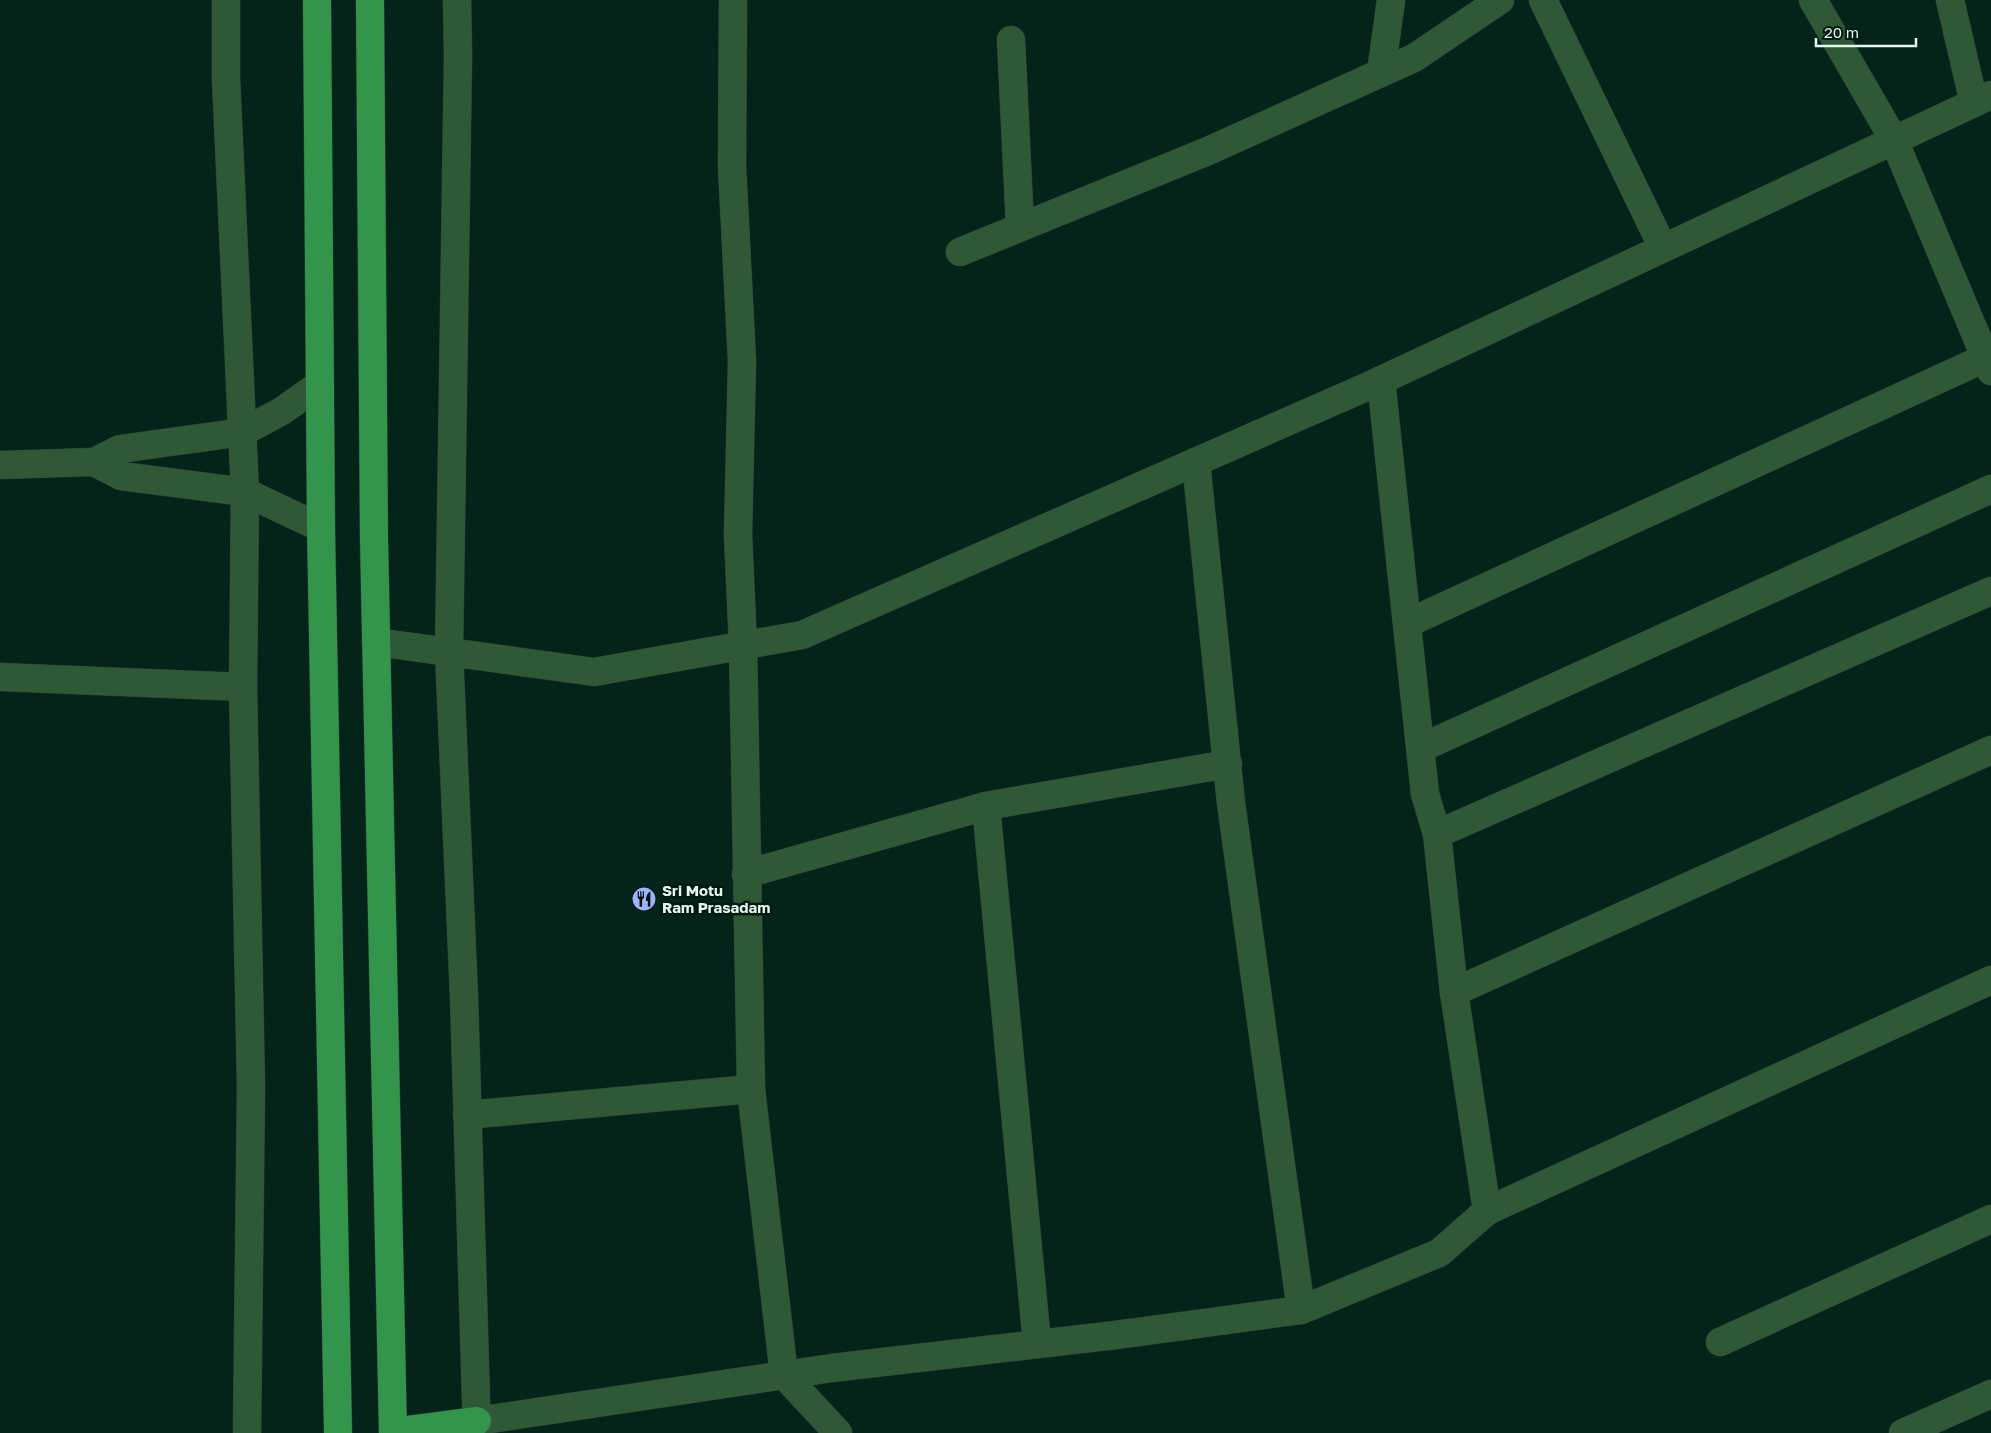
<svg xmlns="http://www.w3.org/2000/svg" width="1991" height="1433" font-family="'Golos Text',sans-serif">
	<rect width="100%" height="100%" fill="#04241a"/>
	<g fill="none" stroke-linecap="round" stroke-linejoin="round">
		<defs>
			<g id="minor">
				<path d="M226 0V79L245 492 243 687 251 1087 247 1433"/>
				<path d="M457 0 458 55 449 652 464 996 477 1433"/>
				<path d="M1543 0 1663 248"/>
				<path d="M1813 0 1894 140 1991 371"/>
				<path d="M1950 0 1974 103"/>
				<path d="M1011 40 1020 227"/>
				<path d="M1381 73 1391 0"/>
				<path d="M960 252 1208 151 1414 58 1500 0"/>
				<path d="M320 384 282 411 243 432 120 449 94 462 121 476 245 492 321 528"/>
				<path d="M1196 462 1231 803 1301 1310"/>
				<path d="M0 465 94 462"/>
				<path d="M1408 623 1985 358"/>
				<path d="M376 642 594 672 802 635 1373 384 1991 95"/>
				<path d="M0 677 243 687"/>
				<path d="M1421 748 1991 489"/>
				<path d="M986 806 1037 1343"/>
				<path d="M1437 834 1991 591"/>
				<path d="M746 874 986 806 1228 764"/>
				<path d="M1454 992 1991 750"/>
				<path d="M751 1089 784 1375 838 1433"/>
				<path d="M467 1115 751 1089 743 645 738 535 742 361 732 166 733 0"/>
				<path d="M1487 1211 1991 980"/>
				<path d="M1720 1342 1991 1219"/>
				<path d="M477 1421 832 1368 1116 1335 1301 1310 1439 1253 1487 1211 1454 992 1437 834 1425 794 1381 380"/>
				<path d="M1903 1433 1991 1394"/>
			</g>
			<g id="major">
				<path d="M317 0 321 528 338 1433"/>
				<path d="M370 0 374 539 393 1433"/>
				<path d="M393 1432 477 1421"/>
			</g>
		</defs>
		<!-- minor casing -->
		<use href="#minor" stroke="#244138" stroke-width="29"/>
		<!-- major casing -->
		<use href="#major" stroke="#244138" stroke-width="29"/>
		<!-- minor -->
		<use href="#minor" stroke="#2f5936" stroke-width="28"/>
		<!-- major -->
		<use href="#major" stroke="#33954b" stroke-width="28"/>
	</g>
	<!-- icons -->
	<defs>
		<symbol id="restaurant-disc" viewBox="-11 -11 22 22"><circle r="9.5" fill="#99b5fd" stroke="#001a11"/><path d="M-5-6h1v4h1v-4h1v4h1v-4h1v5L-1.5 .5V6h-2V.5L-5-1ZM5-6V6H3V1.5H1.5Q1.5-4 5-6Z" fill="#111"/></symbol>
	</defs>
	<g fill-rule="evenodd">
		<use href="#restaurant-disc" x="630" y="885" width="28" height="28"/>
	</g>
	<g text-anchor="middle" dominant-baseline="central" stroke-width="5" stroke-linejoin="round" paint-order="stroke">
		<!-- poi labels -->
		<g font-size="15" font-weight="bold" fill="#e5f6ef" stroke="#001a11" text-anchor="start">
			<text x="662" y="890">Sri Motu<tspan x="662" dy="17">Ram Prasadam</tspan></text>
		</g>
	</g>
	<!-- scale -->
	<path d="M1816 38v8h100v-8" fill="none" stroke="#e5f6ef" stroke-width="2.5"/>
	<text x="1824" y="38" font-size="15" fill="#e5f6ef" stroke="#001a11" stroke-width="4" paint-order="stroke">20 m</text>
</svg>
